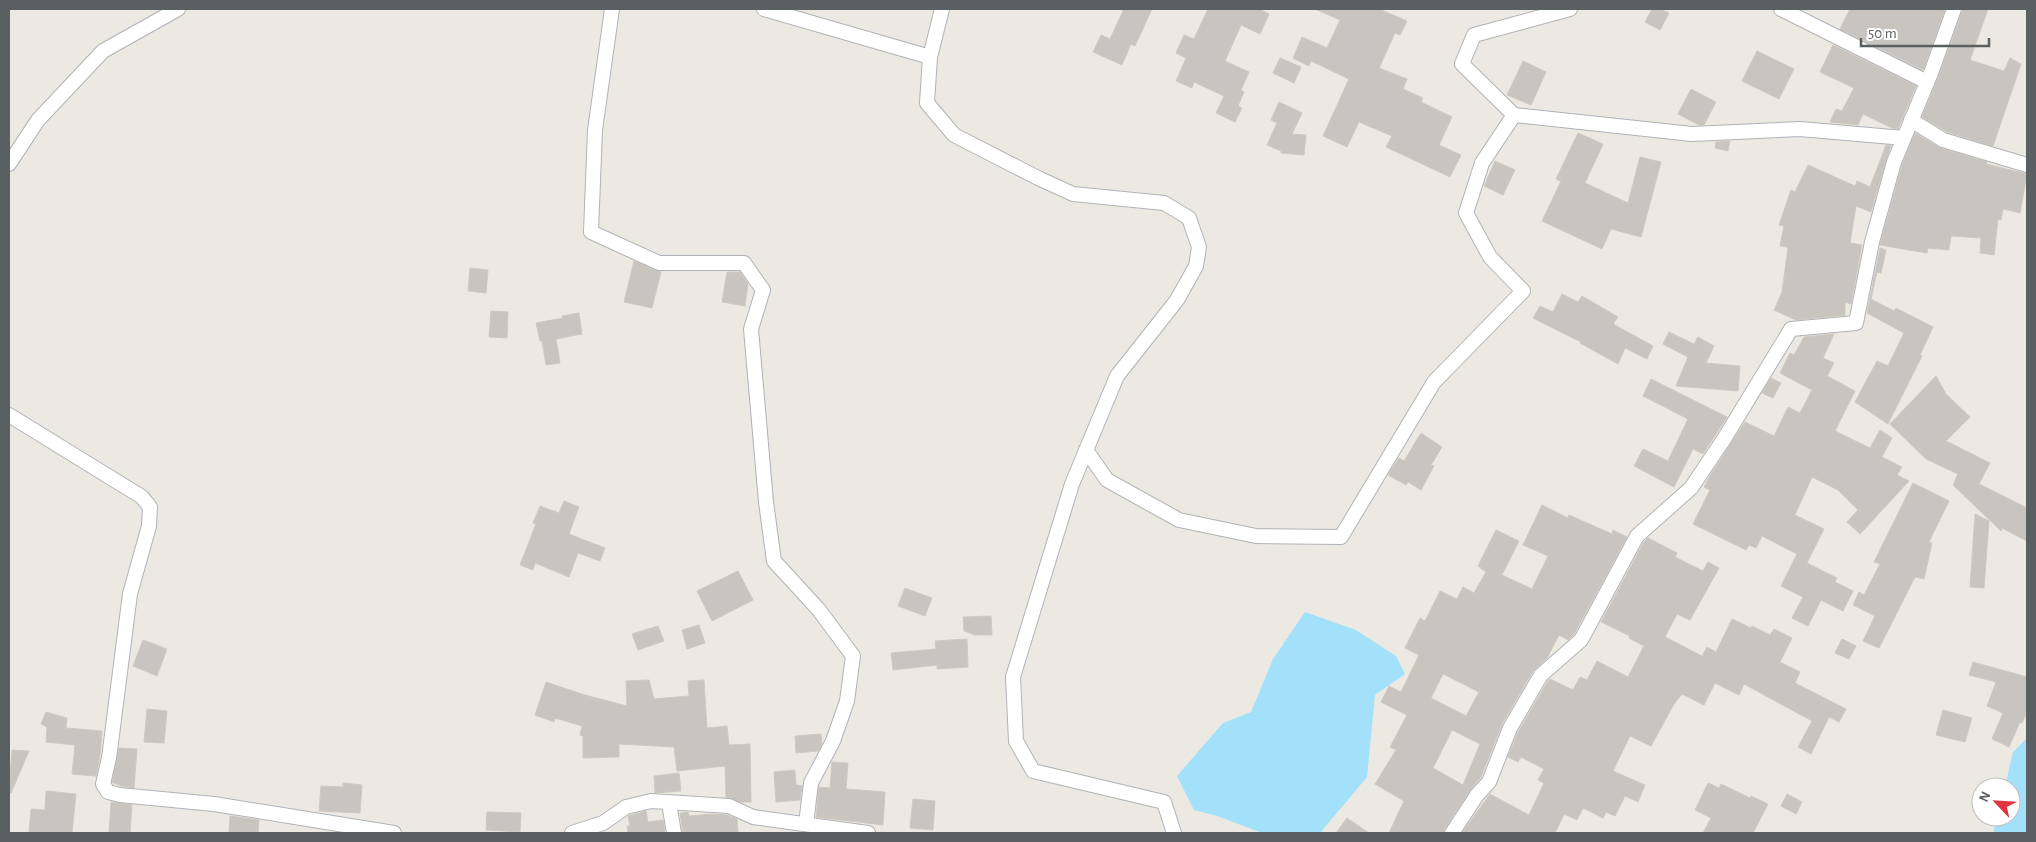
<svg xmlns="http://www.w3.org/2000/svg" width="2036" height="842" font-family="'Alegreya Sans',sans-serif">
	<rect width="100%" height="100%" fill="#ece9e2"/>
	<!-- water -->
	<g fill="#a3e1fb">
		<path d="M1305 612 1356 630 1396 656 1405 674 1375 695 1367 777 1320 833H1262L1217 816 1194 810 1177 776 1223 723 1251 712 1273 659Z"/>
		<path d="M2027 738V833H1993L1997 817H2011V787H2005L2013 752Z"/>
	</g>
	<!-- building -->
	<g fill="#c8c4bf" stroke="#d1c9c0" fill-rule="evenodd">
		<path d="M1124 9H1152L1135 46 1131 44 1122 65 1093 52 1101 35 1110 39Z"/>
		<path d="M1208 9H1259L1269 14 1260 34 1241 25 1225 61 1249 72 1241 90 1244 92 1238 106 1242 108 1235 122 1216 113 1224 96 1194 82 1192 88 1176 81 1186 58 1176 53 1184 35 1194 39Z"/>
		<path d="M1315 9H1379L1407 21 1400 35 1395 33 1379 68 1407 79 1403 89 1423 98 1421 102 1452 117 1439 145 1461 155 1450 177 1386 147 1392 136 1359 122 1347 147 1323 136 1349 79 1311 61 1309 66 1293 58 1302 37 1327 48 1340 20Z"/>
		<path d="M1652 9H1659L1669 13 1660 30 1645 22Z"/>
		<path d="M1850 9H1945L1923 70 1840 29Z"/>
		<path d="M1963 9H1988L1970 60 2004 71 2010 58 2021 64 1993 146 1947 132 1922 117 1939 76Z"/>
		<path d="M1833 45 1916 86 1898 129 1892 128 1863 114 1858 125 1830 122 1836 109 1842 111 1854 88 1820 72Z"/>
		<path d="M1757 51 1794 69 1779 99 1742 81Z"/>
		<path d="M1280 58 1301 67 1294 83 1273 73Z"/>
		<path d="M1523 61 1546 72 1531 105 1507 95Z"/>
		<path d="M1691 89 1716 102 1704 125H1699L1678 114Z"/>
		<path d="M1279 102 1302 113 1292 134 1306 135 1304 155 1281 153V151L1267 145 1277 123 1271 120Z"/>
		<path d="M1578 133 1603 144 1585 183 1628 203 1640 157 1661 162 1641 237 1611 229 1602 249 1542 221 1561 181 1556 179Z"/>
		<path d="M1915 133 1940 148 1987 162 1986 164 2027 174 2020 213 2003 209 2001 220 1998 219 1994 255 1980 253 1981 238 1951 236 1949 250 1928 248 1927 253 1880 245 1902 165Z"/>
		<path d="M1730 141 1728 151 1715 148 1716 142Z"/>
		<path d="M1886 145 1891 146 1886 160 1871 212 1856 206 1850 243 1862 245 1851 304 1845 302V315L1796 320 1774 310 1782 292 1788 247 1780 246 1784 226 1779 225 1791 190 1795 192 1808 165 1855 186 1857 181 1870 187Z"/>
		<path d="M1495 161 1515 170 1503 195 1484 186Z"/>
		<path d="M1880 248 1886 250 1881 273 1877 272 1871 299 1894 311 1896 308 1933 327 1920 355 1922 356 1888 424 1855 402 1877 361 1888 366 1904 333 1867 313Z"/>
		<path d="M634 261 661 272 652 308 624 302Z"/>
		<path d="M470 268 488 270 486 293 468 291Z"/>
		<path d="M727 272H740L748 284 745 306 722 302Z"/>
		<path d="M1562 294 1578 302 1582 296 1618 317 1613 324 1653 346 1647 359 1625 348 1618 364 1580 343 1581 342 1533 318 1540 306 1553 312Z"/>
		<path d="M491 311 508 312 507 338 489 337Z"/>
		<path d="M579 313 582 334 556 339 560 363 546 365 542 341H540L536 323 563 318 562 316Z"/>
		<path d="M1669 332 1694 344 1698 337 1714 346 1706 363 1740 366 1738 391 1676 386 1688 357 1663 344Z"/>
		<path d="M1834 334 1823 358 1834 363 1827 376 1855 391 1835 431 1870 448 1880 430 1892 438 1882 457 1902 467 1897 475 1909 481 1860 534 1847 522 1858 510 1838 490 1812 477 1795 515 1824 529 1807 563 1837 578 1835 582 1853 591 1843 611 1821 600 1808 626 1792 618 1803 597 1781 586 1797 554 1762 536 1756 548 1749 545 1746 550 1693 524 1710 490 1704 487 1710 476 1745 422 1774 436 1788 407 1800 413 1812 390 1780 373 1790 353 1794 355 1804 337Z"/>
		<path d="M1936 376 1946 394 1970 417 1946 441 1990 463 1979 484 2027 508V541L2002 528 2001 531 1953 485 1958 474 1926 459 1890 424Z"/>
		<path d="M1771 378 1781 383 1773 398 1762 393Z"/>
		<path d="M1651 379 1727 417 1703 454 1693 449 1674 487 1634 466 1643 449 1668 461 1688 419 1643 396Z"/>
		<path d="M1421 433 1442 447 1431 465 1434 466 1421 490 1408 482 1406 485 1388 475 1399 458 1404 461Z"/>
		<path d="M1913 483 1949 501 1929 542 1932 543 1924 579 1915 577 1879 648 1863 641 1875 616 1853 605 1859 592 1864 595 1880 564 1874 562Z"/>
		<path d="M564 501 579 507 569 534 605 548 600 561 578 553 569 577 535 563 533 570 520 565 536 524 533 523 540 506 559 513Z"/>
		<path d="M1542 505 1568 518 1569 515 1612 534 1613 530 1627 537 1574 634 1568 640 1559 635 1547 658 1533 671 1502 724 1481 777 1470 790 1445 828 1443 833H1389L1404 801 1375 784 1396 750 1390 747 1407 715 1381 702 1389 686 1401 692 1419 655 1405 648 1420 618 1425 621 1440 591 1457 599 1463 587 1474 593 1486 572 1478 566 1496 530 1519 541 1502 575 1532 589 1548 556 1523 545ZM1443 674 1479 692 1466 716 1431 698ZM1452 730 1480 744 1463 785 1433 768Z"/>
		<path d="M1975 514 1989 521 1984 588 1970 587Z"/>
		<path d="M1648 538 1677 553 1675 557 1703 571 1708 562 1719 568 1690 620 1677 614 1665 637 1702 656 1707 647 1716 652 1732 619 1751 628 1752 626 1770 635 1774 629 1792 638 1780 662 1800 672 1795 683 1846 709 1839 722 1829 717 1811 754 1798 747 1812 721 1744 684 1739 695 1715 683 1704 705 1682 694 1674 704 1651 746 1630 736 1613 771 1645 785 1638 802 1625 796 1615 816 1606 812 1603 818 1583 808 1577 820 1564 814 1555 833H1462L1490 794 1529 815 1544 783 1538 780 1544 769 1521 757 1518 762 1508 757 1518 732 1548 681 1550 679 1573 690 1580 677 1587 680 1597 661 1628 677 1644 646 1629 638 1630 636 1601 622 1644 542Z"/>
		<path d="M738 571 753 600 712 621 697 591Z"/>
		<path d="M905 588 932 598 925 616 898 606Z"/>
		<path d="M991 616 992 635H975L964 631 963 617Z"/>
		<path d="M699 625 705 643 687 649 682 630Z"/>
		<path d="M658 626 664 641 638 650 632 634Z"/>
		<path d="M967 639 968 667 937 669V665L893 670 891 653 936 649 935 641Z"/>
		<path d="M1842 639 1856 646 1849 659 1835 653Z"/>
		<path d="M143 640 167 649 157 676 133 666Z"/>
		<path d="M1973 662 2027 677V712L2022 723 2020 722 2009 747 1992 739 2003 713 1987 706 1996 682 1969 675Z"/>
		<path d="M649 680 654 699 689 696 688 681 704 680 707 728 727 726 729 745 750 744 751 802H741L726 797 725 766 677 771 674 747 619 744V757L583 758V736L580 735 582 726 555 718 554 722 535 715 546 682 585 695 627 706 626 681Z"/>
		<path d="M147 709 167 711 164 743 144 742Z"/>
		<path d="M1943 710 1972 718 1965 742 1936 735Z"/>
		<path d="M46 712 67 718 66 728 102 731 100 756 96 776 72 774 75 745 46 742 47 727 41 724Z"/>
		<path d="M821 734 822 744 818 751 796 753 795 736Z"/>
		<path d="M119 748 137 749 134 788 121 786 112 782Z"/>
		<path d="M12 750 29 751 11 793 9 792Z"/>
		<path d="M832 762 848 763 846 789 885 792 883 825 816 817 819 787 830 788Z"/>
		<path d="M795 770 796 785 802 786 800 800 776 802 774 772Z"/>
		<path d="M679 773 681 791 655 793 654 776Z"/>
		<path d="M343 783 362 785 360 813 319 811 321 786 343 787Z"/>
		<path d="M1708 783 1719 788 1721 784 1750 798 1751 796 1768 804 1753 833H1703L1711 818 1695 810Z"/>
		<path d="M46 791 76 794 72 833H29L31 809 45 810Z"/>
		<path d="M1787 794 1802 802 1796 814 1781 806Z"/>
		<path d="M913 799 935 801 933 830 910 828Z"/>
		<path d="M111 802 132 805 130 833H109Z"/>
		<path d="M646 811 648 822 663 820 665 833H628L627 826H630L628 816Z"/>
		<path d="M487 812 521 813 520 832 486 830Z"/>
		<path d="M688 812 689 816 712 814 727 815 737 819 738 833H683L680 813Z"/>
		<path d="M230 816 259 820 258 833H229Z"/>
		<path d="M1347 818 1369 833H1336Z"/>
	</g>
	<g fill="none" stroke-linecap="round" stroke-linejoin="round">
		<defs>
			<g id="street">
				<path d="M612 9 595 130 591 232 659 263H744L763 290 751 329 766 502 774 561 819 610 853 656 847 701 833 741 811 783 806 824"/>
				<path d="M764 9 930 57"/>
				<path d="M942 9 930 57 927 103 954 135 1038 178 1073 194 1164 203 1189 218 1199 247 1196 266 1177 300 1117 376 1072 484 1013 677 1016 741 1033 771 1164 802 1174 833"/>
				<path d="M1781 9 1927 82"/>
				<path d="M1514 115 1692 134 1800 129 1904 138"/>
				<path d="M1911 120 1943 140 2027 165"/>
				<path d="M9 164 38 120 103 51 178 9"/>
				<path d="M9 415 142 497 150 507 149 526 130 594 109 758 103 784 108 792 120 795 214 804 394 833"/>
				<path d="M1086 450 1107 480 1179 520 1256 536 1341 537 1434 382 1523 291 1490 257 1466 213 1482 163 1514 115 1462 64 1474 35 1570 9"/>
				<path d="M669 803 674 833"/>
				<path d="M572 833 603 823 626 807 651 801 729 806 753 817 868 833"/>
				<path d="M1452 833 1477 795 1489 782 1510 728 1541 675 1581 640 1637 536 1691 488 1724 439 1791 329 1856 323 1872 242 1894 162 1931 73 1954 9"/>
			</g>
		</defs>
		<!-- street casing -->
		<use href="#street" stroke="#afb3b7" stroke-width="16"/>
		<!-- street -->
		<use href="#street" stroke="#fff" stroke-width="14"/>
	</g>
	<!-- border -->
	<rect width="2036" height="842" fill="none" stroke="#5a5f62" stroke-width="20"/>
	<!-- north arrow -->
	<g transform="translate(1996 802) rotate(295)"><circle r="24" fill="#ffffff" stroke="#bdbfc0"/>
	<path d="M0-4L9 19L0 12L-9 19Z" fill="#e0343e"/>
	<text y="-8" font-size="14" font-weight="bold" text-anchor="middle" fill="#5a5f62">N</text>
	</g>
	<!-- scale -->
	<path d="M1861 38v8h128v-8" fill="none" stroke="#5a5f62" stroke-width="2.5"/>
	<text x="1868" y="38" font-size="15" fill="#5a5f62" stroke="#ffffff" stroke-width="4" paint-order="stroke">50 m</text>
</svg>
